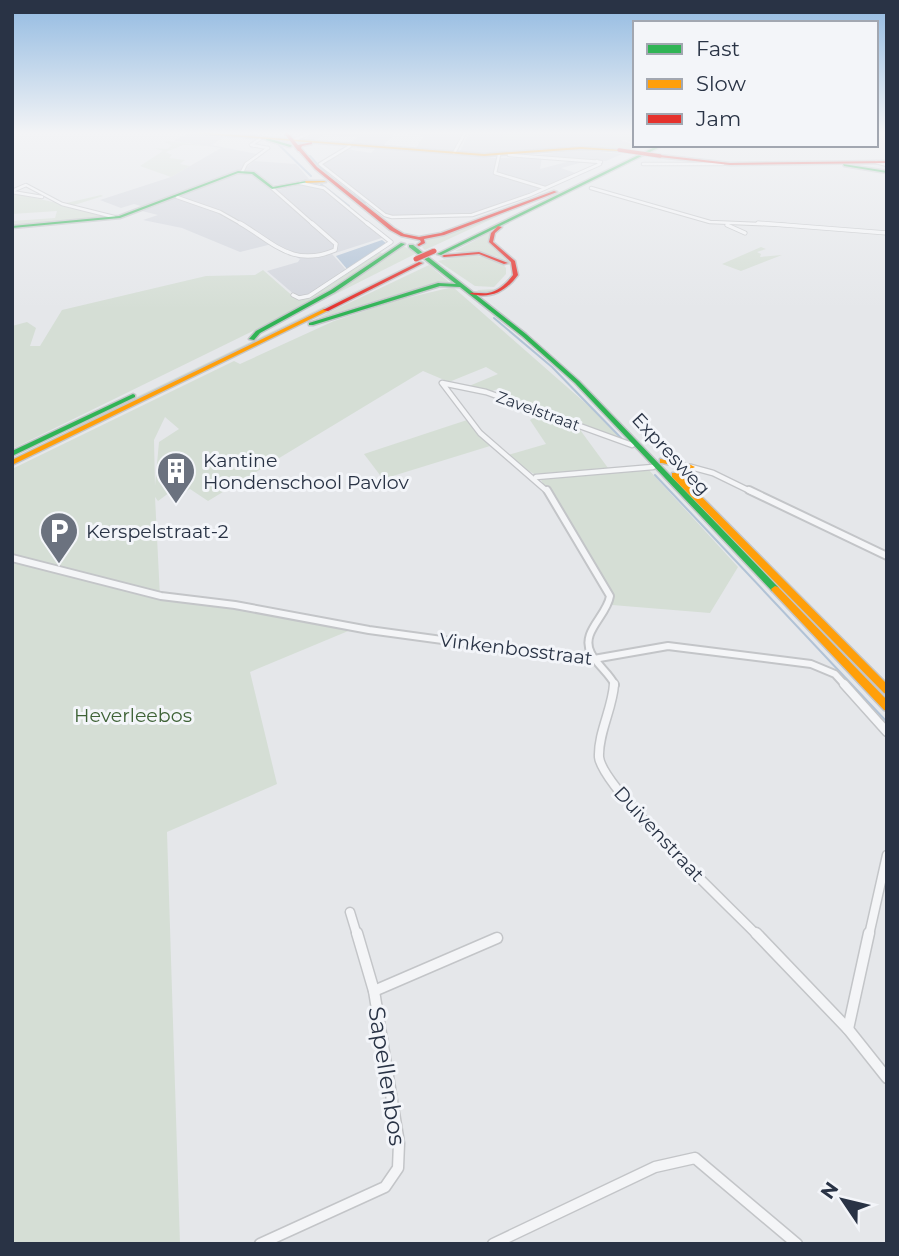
<svg xmlns="http://www.w3.org/2000/svg" width="899" height="1256" font-family="Montserrat,sans-serif">
	<rect width="100%" height="100%" fill="#e5e7ea"/>
	<!-- built -->
	<g fill="#d3d6dd">
		<path d="M188 133 225 137 211 145 257 154 247 160 242 171 254 161 296 164 309 179 273 185 272 188 278 190 299 185 323 187 385 237 332 254 347 271 339 273 337 278 302 297 296 296 267 271 298 262 300 259 272 244 240 252 182 228 143 220 158 215 142 211 161 204 144 207 134 204 121 208 100 200 171 177 221 148 174 141Z"/>
		<path d="M313 133H465L455 154 497 158H529L530 156 577 150 622 154 606 161 542 157 540 169 570 161 583 162 561 168 578 174 472 215 388 216 321 164 346 149 371 153 375 149 414 151 424 136 395 133 381 148 349 145 357 137 324 135 314 141 304 140Z"/>
		<path d="M469 133H605L627 138 622 141 635 145 625 147 578 145 508 153H464L460 151Z"/>
	</g>
	<!-- green -->
	<g fill="#d5ded5" fill-rule="evenodd">
		<path d="M504 133H635V145H645L623 153 589 150 512 155 577 146 634 144C601 124 539 136 501 140Z"/>
		<path d="M168 141 208 146 183 145 166 152 172 155 169 158 185 160 180 164 190 166 171 177 140 166 163 151 154 148 167 149 172 146 165 142Z"/>
		<path d="M12 193 62 204 101 195 103 196 71 206 106 216 12 226V221L55 218 57 211 12 214Z"/>
		<path d="M527 203 425 250 422 247 426 242V239Z"/>
		<path d="M489 233H492L491 244 512 263 514 274C507 283 495 292 484 295L477 290 497 289 511 277 512 267 496 256 455 251Z"/>
		<path d="M401 245 417 253 411 250 415 254 302 311 390 255Z"/>
		<path d="M761 247 766 249 757 252 761 254 760 257 782 255 741 271 722 264Z"/>
		<path d="M380 252 383 254 302 307 12 449V326L27 322 36 328 30 346H40L62 310 206 276 255 275 263 270 296 299H306Z"/>
		<path d="M469 254 500 261 506 268V274L494 287 475 286 438 261Z"/>
		<path d="M420 260 74 430 72 428Z"/>
		<path d="M429 265 450 283 402 293 313 320Z"/>
		<path d="M453 287 591 408 622 440 578 427 608 468 534 474 505 456 546 444 530 420 533 418 498 389 489 392 469 386 498 374 486 367 449 382 423 371 208 501 190 489 181 494 173 490 158 501 155 497 160 597 353 629 250 672 277 784 167 832 180 1244H12V469L234 361 240 364 334 321 398 300ZM165 417 179 429 159 442 155 486 154 440Z"/>
		<path d="M467 420 490 446 383 479 364 454Z"/>
		<path d="M648 469 738 567 710 613 612 605 610 593 541 480 543 477Z"/>
	</g>
	<!-- water -->
	<path fill="#b2c3d6" d="M382 240 387 244 347 269 336 256Z"/>
	<g fill="none" stroke-linecap="round" stroke-linejoin="round">
		<!-- stream -->
		<g stroke="#b2c3d6" stroke-width="2">
			<path d="M278 144 311 176"/>
			<path d="M310 156 318 165"/>
			<path d="M319 166 327 174"/>
			<path d="M328 175 350 192"/>
			<path d="M321 184 349 206"/>
			<path d="M351 193 365 203"/>
			<path d="M494 318 552 367 623 440"/>
			<path d="M655 475 887 722"/>
		</g>
		<defs>
			<g id="street-far5">
				<path d="M260 139 251 145 268 148"/>
				<path d="M292 141 310 133"/>
				<path d="M350 146 320 164 385 215 392 217 472 215 530 195 600 164 597 161"/>
				<path d="M454 153 465 133"/>
				<path d="M499 155 495 173 545 188"/>
				<path d="M509 155 601 162"/>
				<path d="M876 162 887 165"/>
				<path d="M643 164H723"/>
				<path d="M242 172 246 164 268 148"/>
				<path d="M300 183 324 188 369 225"/>
				<path d="M272 188 314 225"/>
				<path d="M591 188 710 222 786 225"/>
				<path d="M12 191 26 185 62 204 114 217"/>
				<path d="M12 192 42 197"/>
				<path d="M177 197 220 212 243 225"/>
			</g>
			<g id="street-far4">
				<path d="M240 223C274 243 293 268 335 250L336 244 312 223"/>
				<path d="M758 223 887 233"/>
				<path d="M727 225 745 233"/>
				<path d="M293 295 299 298 309 296 391 242 367 223"/>
			</g>
			<g id="street-far3">
				<path d="M691 467 713 473 752 492"/>
				<path d="M536 477 653 467"/>
				<path d="M548 492 480 433 442 383 486 392 632 445"/>
			</g>
			<g id="street-far2">
				<path d="M547 490 610 596C607 616 580 632 591 653 597 665 609 673 615 685"/>
				<path d="M749 490 887 556"/>
				<path d="M12 558 161 596 235 605 369 630 588 660 668 646 811 664 835 674 845 685"/>
			</g>
			<g id="street-far1">
				<path d="M614 684C613 707 598 733 599 757 602 788 729 906 757 935"/>
				<path d="M844 684 887 732"/>
				<path d="M350 912 357 935"/>
				<path d="M869 935 887 855"/>
			</g>
			<g id="street">
				<path d="M756 933 848 1029 887 1078"/>
				<path d="M374 991 497 938"/>
				<path d="M848 1029 869 933"/>
				<path d="M260 1244 385 1187 398 1168 399 1143 374 991 357 933"/>
				<path d="M493 1244 655 1167 695 1158 797 1244"/>
			</g>
			<g id="fast">
				<path d="M267 138 291 145 292 146 290 147 266 140Z"/>
				<path d="M659 145H664L441 255 437 254Z"/>
				<path d="M843 164 887 171V173L844 166Z"/>
				<path d="M238 171 254 172 273 187 306 181 308 182 272 189 252 174 238 173 120 218 12 228V226L119 216Z"/>
				<path d="M401 243 405 244 335 292 260 333 254 340 249 339 256 331 331 290Z"/>
				<path d="M409 245H413L526 334 579 381 778 587 779 589 778 591H772L575 383 522 336 460 287 440 286 313 325H309V323L438 283 456 284 409 247Z"/>
				<path d="M133 394 135 395V397L12 456V451Z"/>
			</g>
			<g id="slow">
				<path d="M192 133H209L484 154 581 147 621 150 619 151 581 149 484 156Z"/>
				<path d="M305 181H324L326 182 306 183Z"/>
				<path d="M324 309 329 310 12 465V460Z"/>
				<path d="M660 459 691 465 695 467 691 469 662 463H660Z"/>
				<path d="M672 473H678L887 684V694L884 693 672 477Z"/>
				<path d="M775 586 778 587 887 700V711L884 710 772 591 771 589Z"/>
			</g>
			<g id="jam">
				<path d="M284 133H288L298 145 312 142V144L302 146 301 148 317 167 394 228 404 234 419 237 441 233 554 191 557 192 444 235 424 239 425 243 419 246 417 245 421 242 420 240 401 236 390 230 315 169 299 151H298Z"/>
				<path d="M660 155 730 163 887 161V163L730 165 659 157Z"/>
				<path d="M498 226 502 227 495 233 493 242 515 261 518 275C506 291 492 299 471 294L470 293C476 292 482 294 488 293 499 291 507 283 513 275L511 262 489 242 491 233Z"/>
				<path d="M479 252 508 263 504 264 479 254 444 257 442 256 444 255Z"/>
				<path d="M419 262 423 263 328 311 323 310Z"/>
			</g>
		</defs>
		<!-- street-far5 casing -->
		<use href="#street-far5" stroke="#c3c5c8" stroke-width="4.5"/>
		<!-- street-far4 casing -->
		<use href="#street-far4" stroke="#c3c5c8" stroke-width="5"/>
		<!-- street-far3 casing -->
		<use href="#street-far3" stroke="#c3c5c8" stroke-width="7"/>
		<!-- street-far2 casing -->
		<use href="#street-far2" stroke="#c3c5c8" stroke-width="10"/>
		<!-- street-far1 casing -->
		<use href="#street-far1" stroke="#c3c5c8" stroke-width="11"/>
		<!-- street casing -->
		<use href="#street" stroke="#c3c5c8" stroke-width="13"/>
		<!-- fast casing -->
		<use href="#fast" stroke="#c3c5c8" stroke-width="3"/>
		<!-- slow casing -->
		<use href="#slow" stroke="#c3c5c8" stroke-width="3"/>
		<!-- jam casing -->
		<use href="#jam" stroke="#c3c5c8" stroke-width="3"/>
		<!-- street-far5 -->
		<use href="#street-far5" stroke="#f4f5f7" stroke-width="2.5"/>
		<!-- street-far4 -->
		<use href="#street-far4" stroke="#f4f5f7" stroke-width="3.5"/>
		<!-- street-far3 -->
		<use href="#street-far3" stroke="#f4f5f7" stroke-width="4.5"/>
		<!-- street-far2 -->
		<use href="#street-far2" stroke="#f4f5f7" stroke-width="6"/>
		<!-- street-far1 -->
		<use href="#street-far1" stroke="#f4f5f7" stroke-width="8"/>
		<!-- street -->
		<use href="#street" stroke="#f4f5f7" stroke-width="10"/>
		<!-- fast -->
		<use href="#fast" fill="#30b455" fill-rule="evenodd"/>
		<!-- slow -->
		<use href="#slow" fill="#ff9f0a" fill-rule="evenodd"/>
		<!-- jam -->
		<use href="#jam" fill="#e5322d" fill-rule="evenodd"/>
		<defs>
			<path id="jam-bridge-far1" d="M619 150 660 156"/>
			<path id="jam-bridge" d="M416 259 434 251"/>
		</defs>
		<!-- jam-bridge-far1 casing -->
		<use href="#jam-bridge-far1" stroke="#c3c5c8" stroke-width="5" stroke-linecap="butt"/>
		<!-- jam-bridge casing -->
		<use href="#jam-bridge" stroke="#c3c5c8" stroke-width="7" stroke-linecap="butt"/>
		<!-- jam-bridge-far1 -->
		<use href="#jam-bridge-far1" stroke="#e5322d" stroke-width="3.5"/>
		<!-- jam-bridge -->
		<use href="#jam-bridge" stroke="#e5322d" stroke-width="5"/>
	</g>
	<!-- sky -->
	<linearGradient id="sky" x2="0" y2="1"><stop stop-color="#92bae1"/><stop offset="0.43" stop-color="#f3f4f6"/><stop offset="1" stop-color="#f3f4f6" stop-opacity="0"/></linearGradient>
	<rect width="899" height="309" fill="url(#sky)"/>
	<!-- icons -->
	<defs>
		<symbol id="building-pin" viewBox="-11 -11 22 30"><path d="M0 17L-7.5 6A9.5 9.5 0 1 1 7.5 6Z" fill="#6b727f" stroke="#f3f5f9"/><path d="M-4-6H4V6H1V3H-1V6H-4ZM-2.5-4.3h1.7v1.8h-1.7ZM.8-4.3h1.7v1.8H.8ZM-2.5-1h1.7V.8h-1.7ZM.8-1h1.7V.8H.8Z" fill="#fff"/></symbol>
		<symbol id="parking-pin" viewBox="-11 -11 22 30"><path d="M0 17L-7.5 6A9.5 9.5 0 1 1 7.5 6Z" fill="#6b727f" stroke="#f3f5f9"/><path d="M-3.5-5.5H1a3.5 3.5 0 0 1 0 7H-1V5.5H-3.5ZM-1-3.4V-.6H.8a1.4 1.4 0 0 0 0-2.8Z" fill="#fff"/></symbol>
	</defs>
	<g fill-rule="evenodd">
		<use href="#building-pin" x="154" y="449" width="44" height="60"/>
		<use href="#parking-pin" x="37" y="509" width="44" height="60"/>
	</g>
	<g text-anchor="middle" dominant-baseline="central" stroke-width="6" stroke-linejoin="round" paint-order="stroke">
		<!-- far-street labels -->
		<g font-size="16" fill="#293345" stroke="#f3f5f9">
			<text transform="translate(538 411) rotate(20)">Zavelstraat</text>
		</g>
		<!-- street labels -->
		<g font-size="19" fill="#293345" stroke="#f3f5f9">
			<text transform="translate(671 454) rotate(47)">Expresweg</text>
			<text transform="translate(516 649) rotate(7)">Vinkenbosstraat</text>
			<text transform="translate(659 834) rotate(47)">Duivenstraat</text>
		</g>
		<!-- poi labels -->
		<g font-size="19" fill="#293345" stroke="#f3f5f9" text-anchor="start">
			<text x="203" y="460">Kantine<tspan x="203" dy="22">Hondenschool Pavlov</tspan></text>
			<text x="86" y="531">Kerspelstraat-2</text>
		</g>
		<!-- park labels -->
		<g font-size="19" fill="#3e6236" stroke="#f3f5f9">
			<text x="133" y="715">Heverleebos</text>
		</g>
		<!-- near-street labels -->
		<g font-size="23" fill="#293345" stroke="#f3f5f9">
			<text transform="translate(387 1076) rotate(81)">Sapellenbos</text>
		</g>
	</g>
	<!-- border -->
	<rect width="899" height="1256" fill="none" stroke="#293345" stroke-width="28"/>
	<!-- legend -->
	<rect x="633" y="21" width="245" height="126" fill="#f3f5f9" stroke="#a2a7b1" stroke-width="2"/>
	<rect x="647" y="44" width="35" height="10" fill="#30b455" stroke="#a2a7b1" stroke-width="2"/>
	<text x="696" y="56" font-size="21" fill="#293345">Fast</text>
	<rect x="647" y="79" width="35" height="10" fill="#ff9f0a" stroke="#a2a7b1" stroke-width="2"/>
	<text x="696" y="91" font-size="21" fill="#293345">Slow</text>
	<rect x="647" y="114" width="35" height="10" fill="#e5322d" stroke="#a2a7b1" stroke-width="2"/>
	<text x="696" y="126" font-size="21" fill="#293345">Jam</text>
	<!-- north arrow -->
	<g transform="translate(843 1200) rotate(305)" stroke="#f3f5f9" stroke-width="5" paint-order="stroke">
	<path d="M0-5L12 26L0 18L-12 26Z" fill="#293345"/>
	<text y="-10" font-size="19" font-weight="bold" text-anchor="middle" fill="#293345">N</text>
	</g>
</svg>
